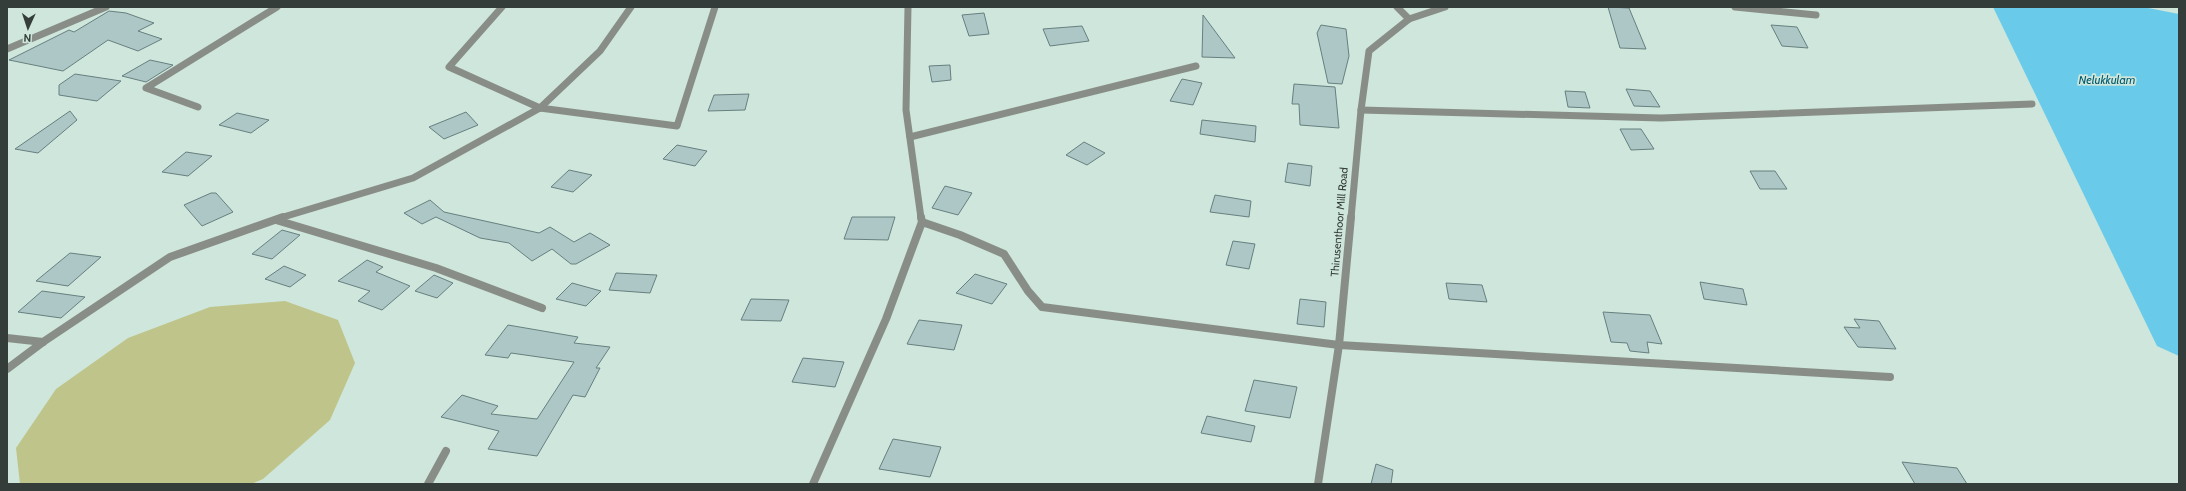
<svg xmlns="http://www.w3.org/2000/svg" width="2186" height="491" font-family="Cabin,sans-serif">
	<rect width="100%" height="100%" fill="#cee6db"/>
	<!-- green -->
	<path fill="#bfc58a" d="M285 301 338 320 355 363 330 420 263 479 251 484H20L16 448 56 389 128 338 210 307Z"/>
	<!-- water -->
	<path fill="#69cbe9" d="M1993 7H2143L2179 14V356L2157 346Z"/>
	<!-- building -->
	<g fill="#adc7c6" stroke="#67807f">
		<path d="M1608 7 1629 8 1646 49 1620 48Z"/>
		<path d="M109 11 126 13 154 23 138 31 162 39 138 51 108 40 63 71 9 60 69 30 74 32Z"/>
		<path d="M984 13 989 34 969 36 962 15Z"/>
		<path d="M1203 15 1235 58 1202 57Z"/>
		<path d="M1321 25 1346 29 1349 56 1342 84 1328 83 1317 33Z"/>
		<path d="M1771 25 1797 27 1808 48 1782 46Z"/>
		<path d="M1082 26 1089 41 1050 46 1043 29Z"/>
		<path d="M150 60 173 65 146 82 122 76Z"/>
		<path d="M950 65 951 80 932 82 929 66Z"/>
		<path d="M75 74 121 81 97 101 59 95V85Z"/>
		<path d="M1182 79 1202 83 1193 105 1170 101Z"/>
		<path d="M1294 84 1335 87 1339 128 1300 125 1299 104H1292Z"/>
		<path d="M1626 89 1650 91 1660 107 1634 106Z"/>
		<path d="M1565 91 1585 92 1590 108 1568 107Z"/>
		<path d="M749 94 745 110 708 111 714 95Z"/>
		<path d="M70 111 77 120 38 153 15 149Z"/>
		<path d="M466 112 478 125 444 139 429 127Z"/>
		<path d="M237 113 269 120 251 133 219 125Z"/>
		<path d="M1202 120 1256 126 1255 142 1200 134Z"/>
		<path d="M1620 129H1641L1654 149 1631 150Z"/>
		<path d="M1084 142 1105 153 1087 165 1066 155Z"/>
		<path d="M677 145 707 151 695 166 663 159Z"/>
		<path d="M186 152 212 156 188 176 162 172Z"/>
		<path d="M1288 163 1312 166 1310 186 1285 182Z"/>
		<path d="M569 170 592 175 573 192 551 187Z"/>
		<path d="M1750 171H1775L1787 189H1760Z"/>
		<path d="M945 186 972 193 958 215 932 208Z"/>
		<path d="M211 193H216L233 212 202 226 184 205Z"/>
		<path d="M1215 195 1251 201 1249 217 1210 212Z"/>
		<path d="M430 200 444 212 539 233 550 227 574 242 590 233 610 245 576 264H571L552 249 532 261 509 243 480 238 436 217 422 224 404 213Z"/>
		<path d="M852 217H895L888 240 844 239Z"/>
		<path d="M282 230 300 235 272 259 252 254Z"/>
		<path d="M1233 241 1255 244 1249 269 1226 265Z"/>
		<path d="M70 253 101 257 68 286 36 281Z"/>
		<path d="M367 260 383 267 376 272 410 286 382 310 358 301 370 291 338 281Z"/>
		<path d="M284 266 306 275 290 287 265 279Z"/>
		<path d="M616 273 657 275 650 293 609 290Z"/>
		<path d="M975 274 1007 284 992 304 956 293Z"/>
		<path d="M434 275 453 283 437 298 415 291Z"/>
		<path d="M1700 282 1743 289 1747 305 1704 299Z"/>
		<path d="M572 283 601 291 586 306 556 299Z"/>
		<path d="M1446 283 1482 285 1487 302 1449 299Z"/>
		<path d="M42 291 85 297 61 318 18 312Z"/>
		<path d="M751 299 789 300 781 321 741 320Z"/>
		<path d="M1300 299 1326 302 1324 327 1297 324Z"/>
		<path d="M1603 312 1650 315 1662 344 1647 342 1649 353 1630 351 1627 343 1611 342Z"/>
		<path d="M1854 319 1879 321 1896 349 1858 347 1844 327 1860 328Z"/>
		<path d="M919 320 962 325 954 350 907 344Z"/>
		<path d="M508 325 578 337 574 343 610 347 596 368H600L585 397 573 395 537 456 488 449 499 431 441 417 462 395 498 406 491 414 537 419 574 362 511 353 508 358 485 355Z"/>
		<path d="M803 358 844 362 835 387 792 382Z"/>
		<path d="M1254 380 1297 387 1290 418 1245 411Z"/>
		<path d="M1207 416 1255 426 1251 442 1201 433Z"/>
		<path d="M893 439 941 447 930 477 879 469Z"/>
		<path d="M1902 462 1957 468 1967 484H1915Z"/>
		<path d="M1376 464 1393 470 1391 484H1371Z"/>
	</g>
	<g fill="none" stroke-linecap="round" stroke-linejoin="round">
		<!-- minor-far1 -->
		<g stroke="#888e87" stroke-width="7">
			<path d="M908 7 906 110 921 218"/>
			<path d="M1397 7 1409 19"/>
			<path d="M1735 7 1816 15"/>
			<path d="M7 49 106 7"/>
			<path d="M198 107 146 88 277 7"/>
			<path d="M540 108 677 126 715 7"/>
			<path d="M540 108 600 51 631 7"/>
			<path d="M1361 110 1661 118 2032 104"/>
			<path d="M910 137 1196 66"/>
			<path d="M280 218 413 178 540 108 449 67 502 7"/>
			<path d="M1351 218 1361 110 1369 51 1409 19 1445 7"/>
		</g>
		<!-- minor -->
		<g stroke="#888e87" stroke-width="8">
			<path d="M921 217 922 222"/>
			<path d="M276 220 436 268 542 308"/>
			<path d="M7 338 43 342"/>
			<path d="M7 369 43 342 170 257 283 217"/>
			<path d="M428 484 446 451"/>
			<path d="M813 484 886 319 922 222 960 235 1004 254 1028 291 1042 307 1339 345 1890 377"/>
			<path d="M1318 484 1339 345 1351 217"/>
		</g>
	</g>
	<g text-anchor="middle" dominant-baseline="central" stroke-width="3.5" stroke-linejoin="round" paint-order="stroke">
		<!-- street labels -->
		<g font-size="11" fill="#343d39" stroke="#cee6db">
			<text transform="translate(1339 222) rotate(-85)">Thirusenthoor Mill Road</text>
		</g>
		<!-- water labels -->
		<g font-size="12" font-style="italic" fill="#005a6e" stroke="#cee6db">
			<text x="2107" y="79">Nelukkulam</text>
		</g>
	</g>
	<!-- border -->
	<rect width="2186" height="491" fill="none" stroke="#343d39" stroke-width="16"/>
	<!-- north arrow -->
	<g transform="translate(28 28) rotate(183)" stroke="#cee6db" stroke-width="3" paint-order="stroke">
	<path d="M0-3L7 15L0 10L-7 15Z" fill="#343d39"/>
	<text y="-6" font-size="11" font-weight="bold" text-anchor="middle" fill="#343d39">N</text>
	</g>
</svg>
